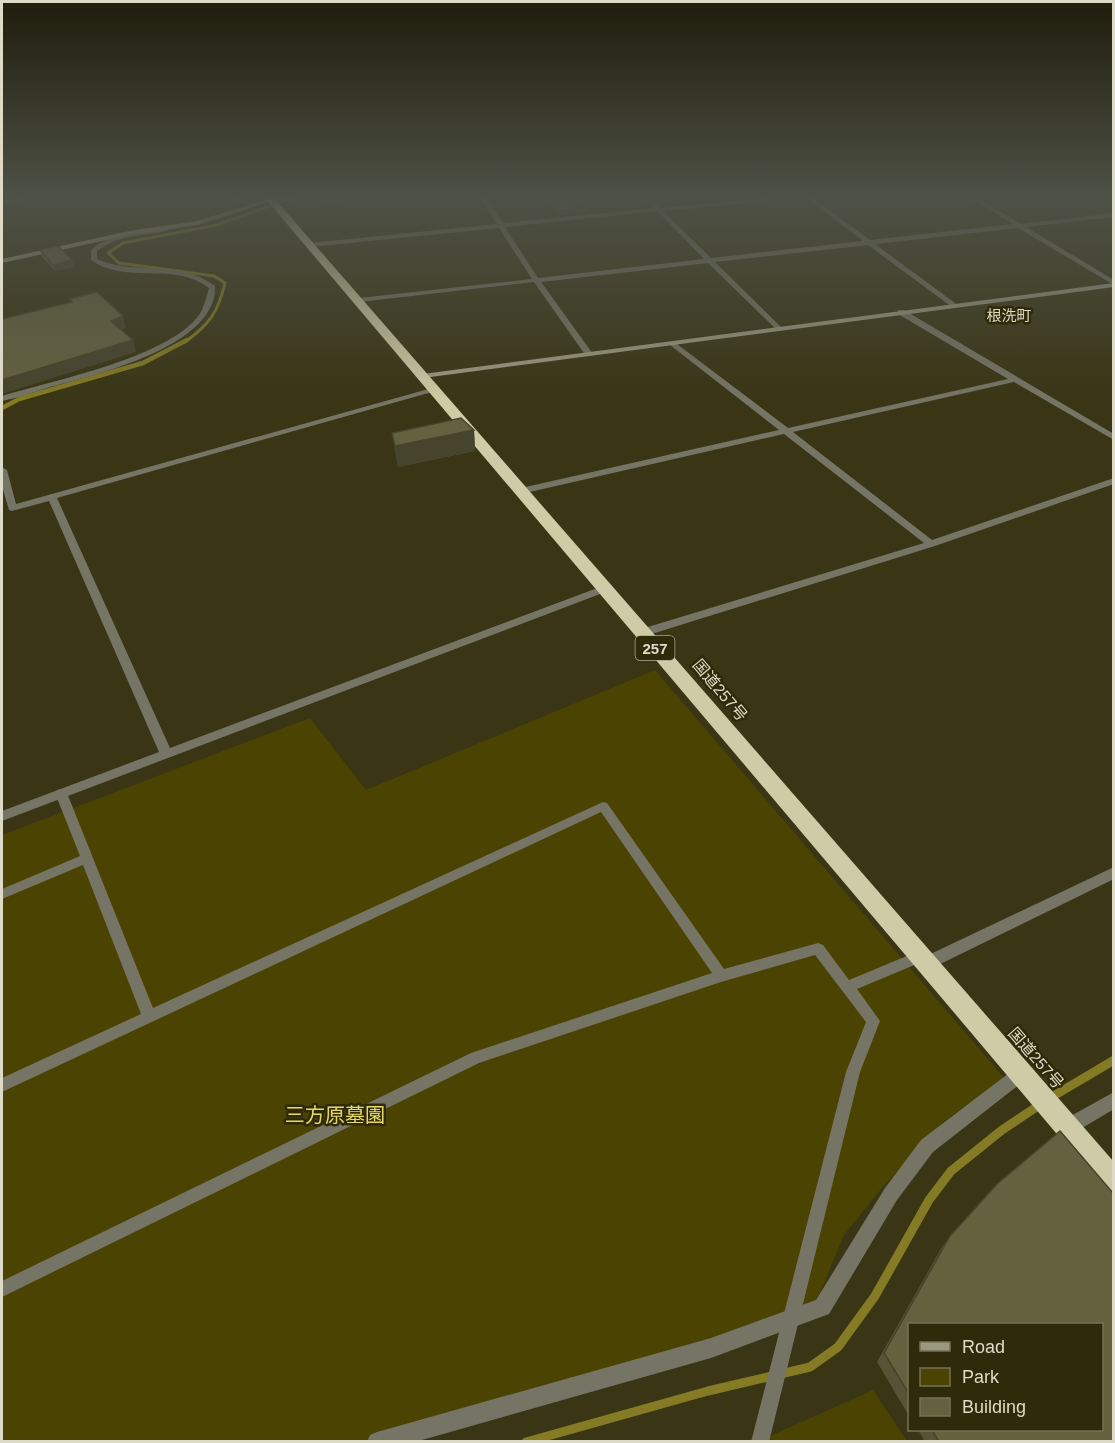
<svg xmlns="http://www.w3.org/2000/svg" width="1115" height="1443" font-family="Arial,'Noto Sans JP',sans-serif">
	<rect width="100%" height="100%" fill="#393515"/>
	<!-- green -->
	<g fill="#4a4302">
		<path d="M655 670 1005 1079 943 1122 882 1188 844 1235 815 1305 745 1344 374 1441 2 1442V835L310 718 366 790Z"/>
		<path d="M873 1390 907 1441 752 1442 770 1436Z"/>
	</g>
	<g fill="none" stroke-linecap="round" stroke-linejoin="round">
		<!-- stream-far2 -->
		<path stroke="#847b24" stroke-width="3" d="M185 342C210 324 218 312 225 283L214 276 119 263 108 253 123 243 217 225 292 198"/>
		<!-- stream-far1 -->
		<path stroke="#847b24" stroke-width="4.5" d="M2 408 19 399 143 363 187 340"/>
		<!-- stream -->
		<g stroke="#847b24" stroke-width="9">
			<path d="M1050 1098 1114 1060"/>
			<path d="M526 1442 708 1391 810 1367 838 1347 875 1296 929 1200 951 1171 1002 1130 1041 1104"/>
		</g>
		<!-- lane -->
		<path fill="#757465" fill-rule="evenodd" d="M61 789 65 790 67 793 153 1008 603 802 607 803 724 969 818 943 823 945 849 980 914 953 919 951 924 953 925 957 924 961 857 989 880 1021 860 1072 769 1442H751L846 1072 866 1022 815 955 721 982 479 1063 2 1297V1281L471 1053 712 973 601 812 2 1092V1078L141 1014 83 865 2 899V889L80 856 55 793 57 790Z"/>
		<!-- street -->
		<g fill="#757465" fill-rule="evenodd">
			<path d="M21 198H32L2 205V201Z"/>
			<path d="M224 198H234L259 204 256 206Z"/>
			<path d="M275 198H291L271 202 268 200Z"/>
			<path d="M480 198H486L503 223 654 208 644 198H650L660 208 774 198 771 200 663 211 711 258 863 241 807 198H813L870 240 1013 224 971 198H978L1021 224 1114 213V217L1026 227 1114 280V285L1018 228 875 244 955 303V307H952L868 245 715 262 781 327V331H778L708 263 541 282 593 354 589 356H586L534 282 359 302 355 300 359 298 532 279 499 228 310 247 307 245 310 243 497 224ZM657 211 704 259 538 278 505 227Z"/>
			<path d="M165 228 168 230 167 231C143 236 117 235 97 251V259C135 276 181 259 215 286 218 346 95 375 50 387 34 392 18 398 2 401V396C50 381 178 356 202 310 205 303 207 295 209 288 175 261 126 285 91 260V250C110 232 140 232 165 228Z"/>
			<path d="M898 310H904L1114 434V440L1014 382 793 432 932 540 1114 478V484L935 546 642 637 638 636 637 633 638 630 924 543 784 434 521 494 516 491 521 488 779 430 670 345 669 343 673 341 788 428 1008 379 898 314Z"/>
			<path d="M432 388 439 390 57 498 170 748 600 587H608L609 589 608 591 2 821V811L159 752 49 501 12 511 9 510 2 486V467L7 470 16 504Z"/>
			<path d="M1114 867V879L930 969 925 970 920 969 918 964 920 959Z"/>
			<path d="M1019 1067 1025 1070 1027 1075 1025 1080 933 1152 897 1200 829 1314 711 1358 415 1442H367L370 1435 377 1432 711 1338 816 1300 885 1188 921 1140 1013 1070Z"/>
			<path d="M1114 1092V1109L1072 1134 1066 1136 1060 1134 1058 1128 1060 1122Z"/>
		</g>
		<!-- secondary -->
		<g fill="#9a9880" fill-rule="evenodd">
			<path d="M269 199 274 200 198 225 129 235 2 263V259L129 231 197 221Z"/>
			<path d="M1114 283V287L423 378 419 376 423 374Z"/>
		</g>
		<!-- highway -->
		<path fill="#cfcba6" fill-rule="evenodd" d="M265 198H274L1114 1162V1195L1105 1191Z"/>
	</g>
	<!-- wall -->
	<g fill="#565336">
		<path d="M545 198H581L588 205 587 210 560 215Z"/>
		<path d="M40 250 72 260 74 267 55 271 42 257Z"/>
		<path d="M474 430 475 451 398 467 392 433Z"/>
		<path d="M950 1236 1113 1442H925L918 1430H1101L909 1324V1416L877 1362 942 1247Z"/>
	</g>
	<!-- shaded-wall -->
	<g fill="#46442c">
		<path d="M335 198H341L342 203 324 205 323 199Z"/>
		<path d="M588 205 587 210 560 215V210Z"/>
		<path d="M72 260 74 267 55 271 53 265Z"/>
		<path d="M123 316 126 328 115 333 111 321Z"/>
		<path d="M133 340 136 352 2 394V380Z"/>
		<path d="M474 430 475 451 398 467 395 446Z"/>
	</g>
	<!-- building -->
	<g fill="#64613f" stroke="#46442c" stroke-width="1.5">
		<path d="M549 198H581L588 205 560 210Z"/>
		<path d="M58 246 72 260 53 265 40 250Z"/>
		<path d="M97 292 123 316 111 321 133 340 2 380V319L72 302 70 299Z"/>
		<path d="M461 418 474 430 395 446 392 433Z"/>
		<path d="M1060 1131 1113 1193V1442H939L932 1430H1101V1324H909V1394L884 1353 950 1236 997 1184Z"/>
	</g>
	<!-- sky -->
	<linearGradient id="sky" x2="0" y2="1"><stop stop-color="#1f1d0c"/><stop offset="0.49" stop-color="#4e5146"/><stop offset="1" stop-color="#4e5146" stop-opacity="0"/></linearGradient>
	<rect width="1115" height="400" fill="url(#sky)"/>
	<g text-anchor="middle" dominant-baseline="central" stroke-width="5" stroke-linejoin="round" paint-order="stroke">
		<!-- far-neighbourhood labels -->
		<g font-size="15" fill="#dddbc8" stroke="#2f2b0a">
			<text x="1009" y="315">根洗町</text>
		</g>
		<!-- shield labels -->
		<rect fill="#2f2b0a" stroke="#a9a68f" stroke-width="1.5" x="635.5" y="636" width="39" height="24" rx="4.5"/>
		<g font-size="15" font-weight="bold" fill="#dddbc8">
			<text x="655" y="648">257</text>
		</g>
		<!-- street labels -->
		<g font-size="16" fill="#dddbc8" stroke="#2f2b0a">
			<text transform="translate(720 690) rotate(50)">国道257号</text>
			<text transform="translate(1036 1058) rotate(49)">国道257号</text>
		</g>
		<!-- near-park labels -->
		<g font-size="20" fill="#e5d866" stroke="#2f2b0a">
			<text x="335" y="1115">三方原墓園</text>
		</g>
	</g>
	<!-- border -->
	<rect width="1115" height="1443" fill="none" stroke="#dddbc8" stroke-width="6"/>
	<!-- legend -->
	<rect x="908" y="1323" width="195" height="108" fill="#2f2b0a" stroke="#757156" stroke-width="1.5"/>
	<rect x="920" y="1342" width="30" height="9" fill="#9a9880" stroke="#757156" stroke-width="1.5"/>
	<text x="962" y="1353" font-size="18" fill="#dddbc8">Road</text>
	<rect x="920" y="1368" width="30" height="18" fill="#4a4302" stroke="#757156" stroke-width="1.5"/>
	<text x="962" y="1383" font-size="18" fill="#dddbc8">Park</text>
	<rect x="920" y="1398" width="30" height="18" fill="#64613f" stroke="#757156" stroke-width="1.5"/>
	<text x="962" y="1413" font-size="18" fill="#dddbc8">Building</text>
</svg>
